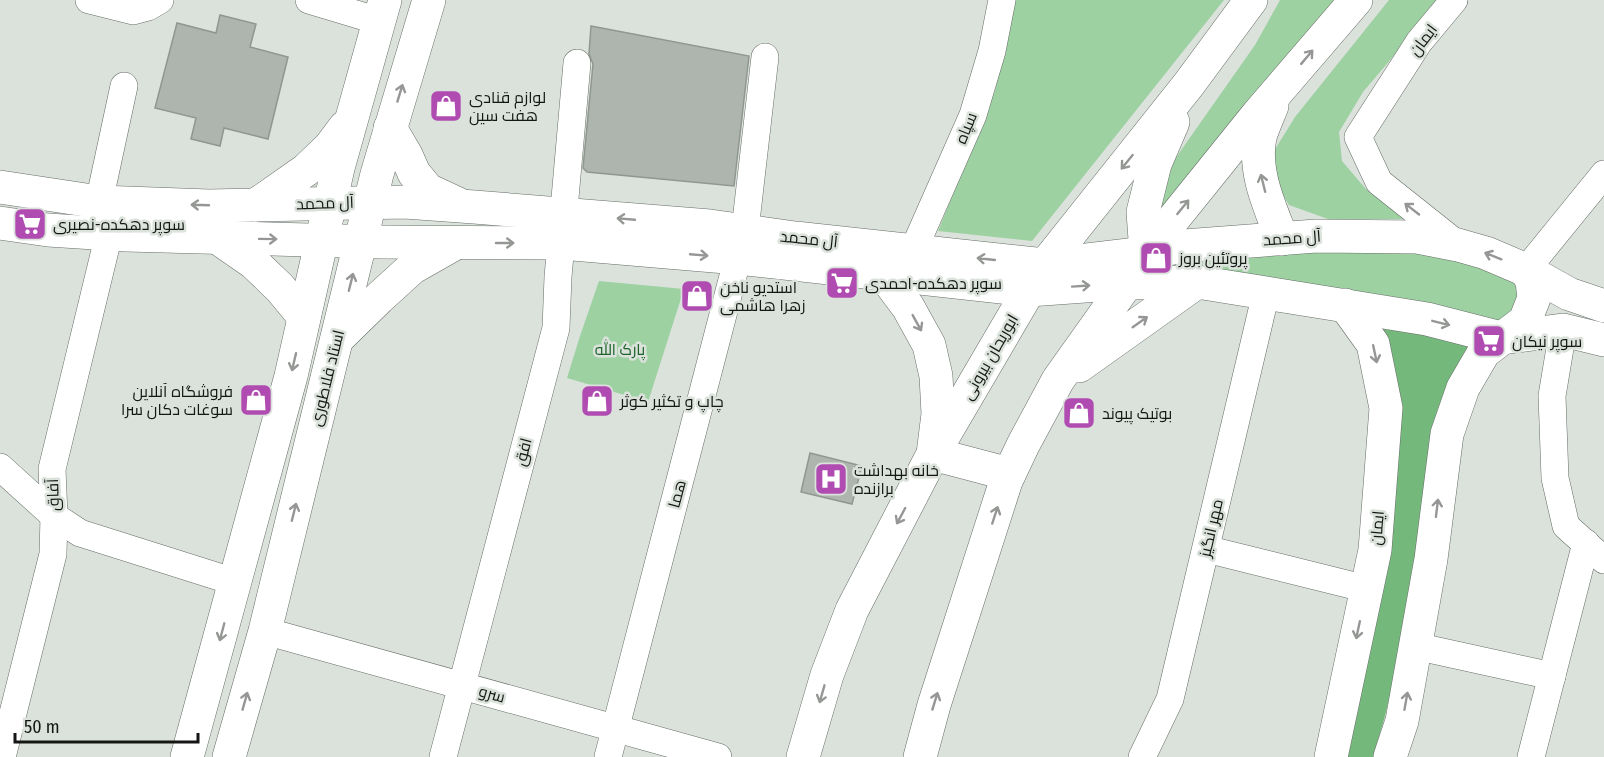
<svg xmlns="http://www.w3.org/2000/svg" width="1604" height="757" font-family="'Fira Sans Condensed',Cairo,sans-serif">
	<rect width="100%" height="100%" fill="#dbe2db"/>
	<!-- green -->
	<g fill="#9dd1a2">
		<path d="M1014 0H1224L1032 241 938 231 995 91Z"/>
		<path d="M1280 0H1337L1156 226 1170 166 1255 45Z"/>
		<path d="M1389 0H1441L1363 92 1339 132 1342 161 1365 188 1405 219H1328L1289 205 1274 180V151L1295 117Z"/>
		<path d="M1361 246H1432L1518 275 1521 296 1512 319 1495 327 1204 274 1185 263Z"/>
		<path d="M599 281 684 289 648 402 567 378 580 336Z"/>
	</g>
	<!-- forest -->
	<path fill="#74b87c" d="M1374 327 1473 342 1385 716 1373 757H1338L1377 579Z"/>
	<!-- building -->
	<g fill="#aeb5af" stroke="#909690" stroke-width="1.5">
		<path d="M220 15 256 24 250 47 288 57 268 139 224 128 220 146 191 139 196 118 155 108 177 23 216 33Z"/>
		<path d="M591 26 749 56 734 186 587 172 583 168 593 64 589 54Z"/>
		<path d="M810 453 862 466 852 504 801 492Z"/>
	</g>
	<g fill="none" stroke-linecap="round" stroke-linejoin="round">
		<defs>
			<g id="street">
				<path d="M89 0 133 11 148 7 160 0"/>
				<path d="M309 0 379 21"/>
				<path d="M1454 0 1419 42 1358 137 1379 182 1457 244"/>
				<path d="M99 202 124 86"/>
				<path d="M913 251 973 115 992 51 1002 0"/>
				<path d="M1526 270 1604 174"/>
				<path d="M1563 330 1552 396 1555 478 1566 526 1604 560"/>
				<path d="M0 467 54 516 80 533 235 582"/>
				<path d="M1206 549 1367 589"/>
				<path d="M265 631 718 757"/>
				<path d="M1415 646 1552 676"/>
				<path d="M2 757 53 554 54 516 52 469 109 234"/>
				<path d="M443 757 556 328 558 277 577 63"/>
				<path d="M608 757 745 230 765 57"/>
				<path d="M1142 757 1170 699 1266 293"/>
				<path d="M1531 757 1586 543"/>
			</g>
			<g id="secondary">
				<path d="M1272 106C1268 116 1263 127 1260 137 1253 172 1270 207 1282 239"/>
				<path d="M390 128 406 155 414 173 428 190 458 204"/>
				<path d="M0 187 99 202 209 206 405 202 474 207 710 226 795 238 1045 265 1146 253 1184 246 1316 236 1417 237 1458 245 1486 253 1526 270 1569 294 1604 306"/>
				<path d="M256 205 306 170 330 147 345 127"/>
				<path d="M0 223 48 230 126 235 380 242 561 243 738 258 1029 290 1127 283 1197 282 1427 319 1501 338 1563 330 1604 340"/>
				<path d="M218 238 254 263 280 288 304 317"/>
				<path d="M1146 253 1143 212 1155 164 1173 122"/>
				<path d="M884 275 908 307 929 345 936 376 938 414 933 454 1009 474"/>
				<path d="M337 339 379 298 412 268 456 243"/>
				<path d="M1079 366 1197 282"/>
				<path d="M187 757 291 376 338 168 385 0"/>
				<path d="M229 757 265 631 377 174 429 0"/>
				<path d="M803 757 827 675 852 610 933 454 1029 290 1045 265 1189 84 1251 0"/>
				<path d="M920 757 934 705 1006 481 1023 445 1058 380 1127 283 1146 253 1258 114 1356 0"/>
				<path d="M1331 757 1375 550 1386 408 1373 344 1345 305"/>
				<path d="M1390 757 1402 721 1431 559 1447 434 1463 388 1484 352 1525 321 1534 298 1532 281 1526 270"/>
			</g>
		</defs>
		<!-- street casing -->
		<use href="#street" stroke="#666d67" stroke-width="28"/>
		<!-- secondary casing -->
		<use href="#secondary" stroke="#666d67" stroke-width="34"/>
		<!-- street -->
		<use href="#street" stroke="#fff" stroke-width="27"/>
		<!-- secondary -->
		<use href="#secondary" stroke="#fff" stroke-width="33"/>
	</g>
	<!-- one-way arrows -->
	<defs><path id="oneway-shaft" d="M-6 0H5M1.5-3L5.5 0L1.5 3" fill="none" stroke-width="1.6" stroke-linecap="round" stroke-linejoin="round" transform="scale(1.5)"/></defs>
	<g stroke="#959795">
		<use href="#oneway-shaft" transform="translate(1307 57) rotate(-50)"/>
		<use href="#oneway-shaft" transform="translate(400 93) rotate(-73)"/>
		<use href="#oneway-shaft" transform="translate(1127 162) rotate(129)"/>
		<use href="#oneway-shaft" transform="translate(1263 183) rotate(-104)"/>
		<use href="#oneway-shaft" transform="translate(200 205) rotate(-178)"/>
		<use href="#oneway-shaft" transform="translate(1183 207) rotate(-51)"/>
		<use href="#oneway-shaft" transform="translate(1412 209) rotate(-142)"/>
		<use href="#oneway-shaft" transform="translate(626 219) rotate(-175)"/>
		<use href="#oneway-shaft" transform="translate(268 239) rotate(1)"/>
		<use href="#oneway-shaft" transform="translate(505 243)"/>
		<use href="#oneway-shaft" transform="translate(699 255) rotate(5)"/>
		<use href="#oneway-shaft" transform="translate(1493 256) rotate(-158)"/>
		<use href="#oneway-shaft" transform="translate(986 259) rotate(-174)"/>
		<use href="#oneway-shaft" transform="translate(351 282) rotate(-76)"/>
		<use href="#oneway-shaft" transform="translate(1081 286) rotate(-4)"/>
		<use href="#oneway-shaft" transform="translate(1140 322) rotate(-35)"/>
		<use href="#oneway-shaft" transform="translate(917 323) rotate(61)"/>
		<use href="#oneway-shaft" transform="translate(1441 323) rotate(14)"/>
		<use href="#oneway-shaft" transform="translate(1375 354) rotate(78)"/>
		<use href="#oneway-shaft" transform="translate(294 362) rotate(103)"/>
		<use href="#oneway-shaft" transform="translate(1437 508) rotate(-83)"/>
		<use href="#oneway-shaft" transform="translate(294 512) rotate(-76)"/>
		<use href="#oneway-shaft" transform="translate(995 515) rotate(-72)"/>
		<use href="#oneway-shaft" transform="translate(901 516) rotate(118)"/>
		<use href="#oneway-shaft" transform="translate(1358 630) rotate(102)"/>
		<use href="#oneway-shaft" transform="translate(222 632) rotate(105)"/>
		<use href="#oneway-shaft" transform="translate(822 694) rotate(106)"/>
		<use href="#oneway-shaft" transform="translate(245 701) rotate(-74)"/>
		<use href="#oneway-shaft" transform="translate(935 701) rotate(-73)"/>
		<use href="#oneway-shaft" transform="translate(1406 701) rotate(-80)"/>
	</g>
	<!-- icons -->
	<defs>
		<symbol id="shop-square" viewBox="-11 -11 22 22"><rect x="-9" y="-9" width="18" height="18" rx="4" fill="#b04cb1" stroke="#dbe2db"/><path d="M-5-2.5h2.3a2.7 3.5 0 0 1 5.4 0H5L5.5 6h-11ZM-1.5-2.5h3a1.5 2.3 0 0 0-3 0Z" fill="#fff"/></symbol>
		<symbol id="supermarket-square" viewBox="-11 -11 22 22"><rect x="-9" y="-9" width="18" height="18" rx="4" fill="#b04cb1" stroke="#dbe2db"/><path d="M-6-5.5h2.5l.6 2H6L4.5 2H-2.5L-4.4-4H-6ZM-1.5 3.2a1.3 1.3 0 1 0 .1 0ZM3 3.2a1.3 1.3 0 1 0 .1 0Z" fill="#fff"/></symbol>
		<symbol id="hospital-square" viewBox="-11 -11 22 22"><rect x="-9" y="-9" width="18" height="18" rx="4" fill="#b04cb1" stroke="#dbe2db"/><path d="M-5-5h3v3.5h4V-5h3V5h-3V1.5h-4V5h-3Z" fill="#fff"/></symbol>
	</defs>
	<g fill-rule="evenodd">
		<use href="#shop-square" x="427" y="87" width="38" height="38"/>
		<use href="#supermarket-square" x="11" y="205" width="38" height="38"/>
		<use href="#shop-square" x="1137" y="239" width="38" height="38"/>
		<use href="#supermarket-square" x="823" y="264" width="38" height="38"/>
		<use href="#shop-square" x="678" y="277" width="38" height="38"/>
		<use href="#supermarket-square" x="1470" y="322" width="38" height="38"/>
		<use href="#shop-square" x="237" y="381" width="38" height="38"/>
		<use href="#shop-square" x="578" y="382" width="38" height="38"/>
		<use href="#shop-square" x="1060" y="394" width="38" height="38"/>
		<use href="#hospital-square" x="812" y="460" width="38" height="38"/>
	</g>
	<g text-anchor="middle" dominant-baseline="central" stroke-width="5" stroke-linejoin="round" paint-order="stroke">
		<!-- street labels -->
		<g font-size="16" fill="#141714" stroke="#dbe2db">
			<text transform="translate(1423 40) rotate(-53)">ایمان</text>
			<text transform="translate(966 128) rotate(-68)">سپاه</text>
			<text transform="translate(325 203) rotate(-2)">آل محمد</text>
			<text transform="translate(1292 238) rotate(-4)">آل محمد</text>
			<text transform="translate(809 239) rotate(6)">آل محمد</text>
			<text transform="translate(990 357) rotate(-60)">ابوریحان بیرونی</text>
			<text transform="translate(327 378) rotate(-76)">استاد فلاطوری</text>
			<text transform="translate(523 452) rotate(-75)">افق</text>
			<text transform="translate(677 494) rotate(-75)">هما</text>
			<text transform="translate(53 495) rotate(-92)">آفاق</text>
			<text transform="translate(1211 528) rotate(-77)">مهر انگیز</text>
			<text transform="translate(1377 528) rotate(-85)">ایمان</text>
			<text transform="translate(492 694) rotate(16)">سرو</text>
		</g>
		<!-- poi labels -->
		<g font-size="16" fill="#141714" stroke="#dbe2db" text-anchor="start">
			<text x="469" y="97">لوازم قنادی<tspan x="469" dy="18">هفت سین</tspan></text>
			<text x="53" y="224">سوپر دهکده-نصیری</text>
			<text x="1179" y="258">پروتئین بروز</text>
			<text x="865" y="283">سوپر دهکده-احمدی</text>
			<text x="720" y="287">استدیو ناخن<tspan x="720" dy="18">زهرا هاشمی</tspan></text>
			<text x="1512" y="341">سوپر نیکان</text>
			<text x="233" y="391" text-anchor="end">فروشگاه آنلاین<tspan x="233" dy="18">سوغات دکان سرا</tspan></text>
			<text x="620" y="401">چاپ و تکثیر کوثر</text>
			<text x="1102" y="413">بوتیک پیوند</text>
			<text x="854" y="470">خانه بهداشت<tspan x="854" dy="18">برازنده</tspan></text>
		</g>
		<!-- park labels -->
		<g font-size="16" fill="#1e652d" stroke="#dbe2db">
			<text x="620" y="349">پارک الله</text>
		</g>
	</g>
	<!-- scale -->
	<path d="M15 733v9h183v-9" fill="none" stroke="#141714" stroke-width="3"/>
	<text x="24" y="733" font-size="18" fill="#141714" stroke="#dbe2db" stroke-width="4.5" paint-order="stroke">50 m</text>
</svg>
